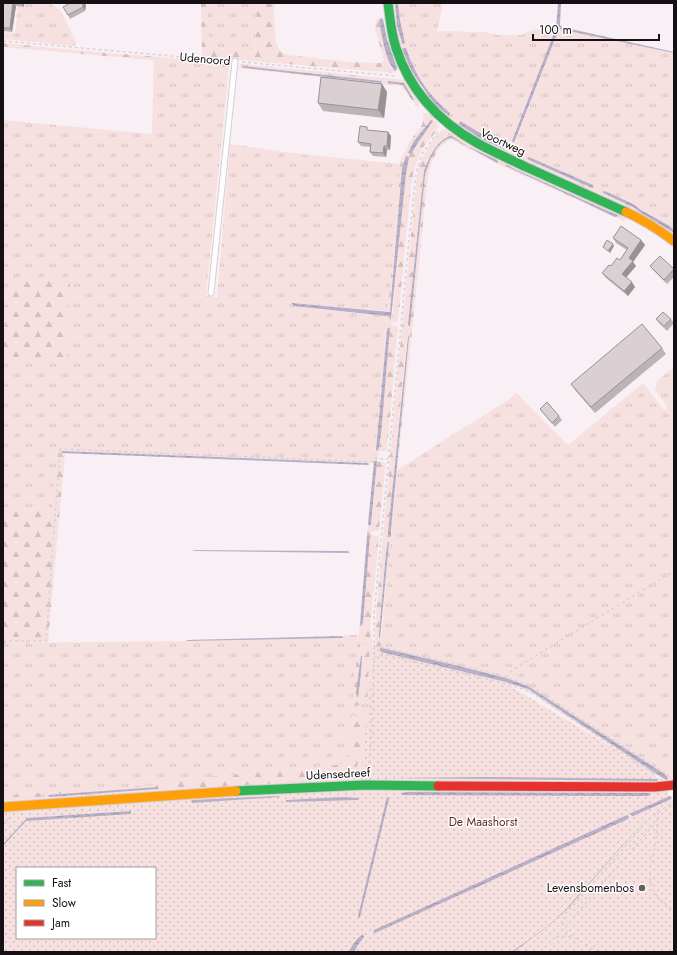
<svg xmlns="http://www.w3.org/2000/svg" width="677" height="955" font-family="Jost,sans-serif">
	<defs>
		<pattern id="grass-tufts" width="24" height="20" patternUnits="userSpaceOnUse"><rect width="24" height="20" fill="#f7e1e0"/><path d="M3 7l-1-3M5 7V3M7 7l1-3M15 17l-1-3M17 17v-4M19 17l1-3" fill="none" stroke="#d3c0bf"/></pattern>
		<pattern id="forest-firs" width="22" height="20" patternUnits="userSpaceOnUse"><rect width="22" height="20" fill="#f7e1e0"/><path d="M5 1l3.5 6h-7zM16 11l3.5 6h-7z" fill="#d3c0bf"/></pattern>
		<pattern id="park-dots" width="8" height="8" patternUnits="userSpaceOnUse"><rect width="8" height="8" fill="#f7e1e0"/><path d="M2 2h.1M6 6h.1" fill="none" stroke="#d3c0bf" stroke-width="1.8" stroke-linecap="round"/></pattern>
		<pattern id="water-waves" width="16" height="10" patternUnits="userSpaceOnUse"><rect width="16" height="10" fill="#b8b0c6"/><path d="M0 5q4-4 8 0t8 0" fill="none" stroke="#9d96a9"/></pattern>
	</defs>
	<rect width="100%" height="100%" fill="#f8f0f5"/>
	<!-- grass -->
	<g fill="url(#grass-tufts)" fill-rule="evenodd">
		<path d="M18 3H48L56 7 60 10 76 41V44L74 46 3 39V32L15 33Z"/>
		<path d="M207 3H257L255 52 209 47Z"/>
		<path d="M390 3H395C396 14 396 36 403 44L405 43 400 20 398 3H442V10L437 31 484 32 497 35H521L532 30 556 28 511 147 492 140 461 122H459C462 133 497 146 508 151L512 150 513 143H515L559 29 674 53V230L668 225 641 210 633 204 607 192H603V193L633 207 638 211 664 226 674 233V238L655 224 641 216 478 141C464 133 450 124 438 113 415 90 398 59 392 27 391 19 391 11 390 3ZM404 48 406 49C415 75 428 95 450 113L449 116 446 115C426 96 412 76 402 50ZM529 157 593 185 594 187 592 188 529 160 528 158Z"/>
		<path d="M154 60 229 67 206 296 217 297 230 144 300 154 401 164 388 311 293 303V306L297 307 387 316 374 463 62 451 61 452H58L51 505 46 510 3 509V120L152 134Z"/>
		<path d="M241 64 406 80 419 98V106L418 108 401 86 238 68ZM244 66 381 81 382 82 381 83Z"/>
		<path d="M445 129 626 217 625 221H623L498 164 452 140H450V138H452L497 163 467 146 452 136H449L441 131ZM506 166 617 215 591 206Z"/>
		<path d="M674 367V783L657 785 562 784 377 782 374 779 372 774 376 650H380L381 652 506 682 528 689 652 771 666 780 668 779V778L663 773 528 686 506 678 455 665 381 648 397 470 511 398 515 392 568 445 643 383 664 410 667 409 666 405 655 390 658 380ZM381 653C409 659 436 666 464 673 492 680 522 683 544 702L661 778H648L379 776 376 775 374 773C374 746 377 720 378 693 379 680 377 665 381 653ZM486 777 657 779 658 780 655 782 390 780V779L391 778Z"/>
		<path d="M371 630 373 649 370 733 363 770 361 777 358 780 3 801 41 793 3 796V643L187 641 343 638 344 635H359L353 707 370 643 362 645V637ZM347 764 167 790V781ZM157 785 159 788 48 796V793Z"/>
	</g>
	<!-- forest -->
	<g fill="url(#forest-firs)" fill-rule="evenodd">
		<path d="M201 3H207L209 47 255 52 257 3H277L273 9C276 19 273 43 280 50 282 53 285 54 288 55L349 62 380 63 384 61 375 28 377 19 381 18 379 21 383 40 390 64 395 73 202 57Z"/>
		<path d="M3 43C78 51 154 56 230 63L231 65 229 67 3 47Z"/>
		<path d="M423 113H429L439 125C436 134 428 140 423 148 414 163 412 180 410 197L398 322H393L392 324 398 327 387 451H379L378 461 386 463 379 530 371 532 372 535 379 537 371 618 370 640 362 637V645L370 643 367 703 352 707 360 624V625L363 623 370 537V535L367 536 368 524 370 526H371L376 472 374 461V463L387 316 392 318 406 174 408 161 406 156 402 168 390 312 388 311 401 158C406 152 407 145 412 138 420 127 424 128 423 113ZM431 120 411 154 414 141ZM390 327 379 448 376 450 387 330 388 328ZM362 656 361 673 358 697H357L356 692Z"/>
		<path d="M441 131 449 136C433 144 425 164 423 180L408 323 410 326 425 175C429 162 436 142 450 138V140C436 145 432 163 428 175L413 322 397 470 381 648 376 650 375 632 376 614 398 368 417 174C421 158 429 142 441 131ZM408 336 409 337 391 535 388 532 407 337ZM387 542H389V543L381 637H379V633Z"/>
		<path d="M9 276 70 283 67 357 3 361Z"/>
		<path d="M58 452 65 453 48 642 3 643V509L46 510 51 505Z"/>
		<path d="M352 715 367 721C366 740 362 760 351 776L329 780 167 790V781L347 764Z"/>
		<path d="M156 785H158V787L48 795 47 793Z"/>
		<path d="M41 793 42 799 3 801V796Z"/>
	</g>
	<!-- park -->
	<path fill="url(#park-dots)" fill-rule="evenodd" d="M374 645 507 684 653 772 672 799H674V952H3V804L361 777ZM17 868H155V938H17Z"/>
	<!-- water -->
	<g fill="url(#water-waves)">
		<path d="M395 3H398L400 20 405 43 403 44 402 43 397 26Z"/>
		<path d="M558 3H561L560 25 562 27 674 52V53L559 29 514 143 512 141 556 28Z"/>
		<path d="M381 18 383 19 387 39 397 68 396 71H395C385 60 382 35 379 21Z"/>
		<path d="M404 48H406C415 75 428 95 450 113L449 116 434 104 411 70 402 49Z"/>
		<path d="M243 66 381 81 382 82 381 83 245 68H243Z"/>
		<path d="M388 81 404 83 414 100H412L403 85 388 83Z"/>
		<path d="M431 120 433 121 419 141 411 154 408 153 414 141Z"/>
		<path d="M460 121 492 140 512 147V150L508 151 481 139 460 125 459 124Z"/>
		<path d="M449 136H452L467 146 497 160 498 162 497 163 452 138C437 139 429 162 425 175L410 326H409L408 324 424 171C429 158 435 143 449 136Z"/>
		<path d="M406 156 409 157 406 174 391 319H390L389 316H387L293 306 292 304V303L390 312 402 168Z"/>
		<path d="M529 157 593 185 594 187 592 188 529 160 527 158Z"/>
		<path d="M506 165 617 215V216L615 217 575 198 506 166Z"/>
		<path d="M603 191 607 192 633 204 641 210 668 225 674 230V233L638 211 633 207 603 193Z"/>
		<path d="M390 327 381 434 379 448 377 451 376 450 387 330 388 328Z"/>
		<path d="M408 336 409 337 391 530V535L390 536 388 535V532Z"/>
		<path d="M61 451 368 463 369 464 368 465 62 453Z"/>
		<path d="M374 461H377L371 524 370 526 368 524Z"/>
		<path d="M370 535 363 623 361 626 360 624 367 536Z"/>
		<path d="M388 541 389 543 380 638 379 637V633L386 552Z"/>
		<path d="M191 550 348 551 349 552V553L196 551Z"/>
		<path d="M342 636 343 637V638L187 641 186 640Z"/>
		<path d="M380 648H382L455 665 506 678 528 686 663 773 668 778V779L666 780 652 771 528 689 506 682 381 652 380 651Z"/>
		<path d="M361 656H362L361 673 358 697H357L356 692Z"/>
		<path d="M486 777 657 779 658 780 657 781 390 778Z"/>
		<path d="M158 787 159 789H157L49 797 48 795Z"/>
		<path d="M407 792 649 793 650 795 647 796 402 795V793Z"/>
		<path d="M280 796 279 797 192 803 191 801 192 800Z"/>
		<path d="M670 796 672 798 669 800 633 816 631 815V813Z"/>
		<path d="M342 797 360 798 358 800 286 802V800H287Z"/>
		<path d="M387 797H388L389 799 360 917 359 918 358 916Z"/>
		<path d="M131 811V813L130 814 26 821 3 846V844L27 818Z"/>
		<path d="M627 815 629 817 628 819 375 933 373 932 374 930Z"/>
		<path d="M645 820 570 906C553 923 533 938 513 952H511C531 939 550 925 566 909Z"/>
		<path d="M363 934 364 937 358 945 354 952H349C352 945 357 938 363 934Z"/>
	</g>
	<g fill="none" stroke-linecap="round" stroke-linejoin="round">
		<defs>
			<path id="lane" d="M211 293 235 61"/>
			<g id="fast">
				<path d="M388 3C390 18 391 33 396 48 410 91 438 121 477 143 493 152 510 159 526 167 560 182 593 197 626 212"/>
				<path d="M236 791 365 785 438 786"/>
			</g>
			<g id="slow">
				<path d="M626 212C644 220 659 230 674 241"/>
				<path d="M3 807 236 791"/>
			</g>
			<path id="jam" d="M438 786 655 787 674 785"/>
		</defs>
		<!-- lane casing -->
		<use href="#lane" stroke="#d4ced2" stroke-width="7"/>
		<!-- fast casing -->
		<use href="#fast" stroke="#d4ced2" stroke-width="11"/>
		<!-- slow casing -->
		<use href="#slow" stroke="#d4ced2" stroke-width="11"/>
		<!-- jam casing -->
		<use href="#jam" stroke="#d4ced2" stroke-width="11"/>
		<!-- path -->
		<g stroke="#d6d3d5" stroke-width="1.5" stroke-dasharray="3 3" stroke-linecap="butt">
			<path d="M3 41 228 61"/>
			<path d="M242 62 396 76"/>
			<path d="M3 641H46L60 449 372 462 375 458 388 459"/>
			<path d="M375 646 452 663 506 677 529 685 668 775"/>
			<path d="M374 657 385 655 508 684 531 692 656 775"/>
			<path d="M506 677 514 669 674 571"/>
			<path d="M367 775 369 762 372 732 374 645V615L408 250 416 173 422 154 439 130"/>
			<path d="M658 812C657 821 657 831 656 840 653 865 640 883 664 903 667 906 671 908 674 910"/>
			<path d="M3 825 9 818"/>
			<path d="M556 937 565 936 574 938"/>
			<path d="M540 952 563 929C562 916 563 915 573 906L649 819 673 802 674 800"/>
			<path d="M598 952 567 933 566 929 567 925 657 821"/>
		</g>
		<!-- lane -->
		<use href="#lane" stroke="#fefdfe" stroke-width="5"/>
		<!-- fast -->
		<use href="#fast" stroke="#30b455" stroke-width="9"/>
		<!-- slow -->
		<use href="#slow" stroke="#ff9f0a" stroke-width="9"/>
		<!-- jam -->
		<use href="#jam" stroke="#e5322d" stroke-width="9"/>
	</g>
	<!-- wall -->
	<g fill="#bbb3b5">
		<path d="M4 3H24V7L16 6 12 32 3 31V4H4Z"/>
		<path d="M86 5 85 11 70 19 68 15Z"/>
		<path d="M382 84 387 92 384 118 323 111 318 103Z"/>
		<path d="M369 130 388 132 391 136 390 150H387L386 157 373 156 370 152 371 147 361 146 358 142Z"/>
		<path d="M613 238 641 240 645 245 633 262 636 266 626 277 635 287 628 296 606 278 602 273 620 260 627 250 616 243Z"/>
		<path d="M650 266 674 269V277L667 284 653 270Z"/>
		<path d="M656 319H671L674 323 667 331 659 323Z"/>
		<path d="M662 348 666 354 595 413 575 390 571 384Z"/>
		<path d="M540 409 559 416 562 420 555 427Z"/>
	</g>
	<!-- shaded-wall -->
	<g fill="#999294">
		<path d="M13 3H14L16 6 12 32 10 28Z"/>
		<path d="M21 3H24V7Z"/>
		<path d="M83 3H84L86 5 85 11 83 7Z"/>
		<path d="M382 84 387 92 384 118 378 110Z"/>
		<path d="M388 132 391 136 390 150 387 146Z"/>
		<path d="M384 146 387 150 386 157 383 153Z"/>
		<path d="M641 240 645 245 633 262 636 266 625 279 622 274 629 258Z"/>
		<path d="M613 244 614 246 610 253 608 251Z"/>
		<path d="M632 282 635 287 628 296 624 291Z"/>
	</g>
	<!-- building -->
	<g fill="#dad0d3" stroke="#999294">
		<path d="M4 3H13L10 28H3V4H4Z"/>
		<path d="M70 3H83V7L68 15 63 7Z"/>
		<path d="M321 77 382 84 378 110 318 103Z"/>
		<path d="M360 126 367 127V130L388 132 387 146H384L383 153 370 152 371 144 358 142Z"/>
		<path d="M621 226 641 240 629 258 633 261 622 274 632 282 624 291 602 273 609 265 611 266 617 258 620 260 628 248 613 238Z"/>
		<path d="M607 240 613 244 608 251 603 247Z"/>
		<path d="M660 256 674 269 664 280 650 266Z"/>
		<path d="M663 312 671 319 664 326 656 319Z"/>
		<path d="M642 324 662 348 591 407 571 384Z"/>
		<path d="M547 402 559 416 552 423 540 409Z"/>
	</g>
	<!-- markers -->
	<circle fill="#645e62" stroke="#fff" stroke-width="1.5" cx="642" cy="888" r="4"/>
	<g text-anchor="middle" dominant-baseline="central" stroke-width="3" stroke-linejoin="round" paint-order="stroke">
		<!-- street labels -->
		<g font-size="12" fill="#151013" stroke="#fff">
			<text transform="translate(205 59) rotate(5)">Udenoord</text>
			<text transform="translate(503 142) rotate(25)">Voortweg</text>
			<text transform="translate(338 774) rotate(-3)">Udensedreef</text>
		</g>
		<!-- park labels -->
		<g font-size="12" fill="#5f2d26" stroke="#fff">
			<text x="483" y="822">De Maashorst</text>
		</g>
		<!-- poi labels -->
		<g font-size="12" fill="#151013" stroke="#fff" text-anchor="end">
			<text x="634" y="888">Levensbomenbos</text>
		</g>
	</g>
	<!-- border -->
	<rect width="677" height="955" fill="none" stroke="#151013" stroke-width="8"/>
	<!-- legend -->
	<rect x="16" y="867" width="140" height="72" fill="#ffffff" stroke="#a19fa1"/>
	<rect x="24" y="880" width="20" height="6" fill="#30b455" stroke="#a19fa1"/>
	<text x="52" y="887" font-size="12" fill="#151013">Fast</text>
	<rect x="24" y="900" width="20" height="6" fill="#ff9f0a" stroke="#a19fa1"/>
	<text x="52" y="907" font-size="12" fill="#151013">Slow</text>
	<rect x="24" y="920" width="20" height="6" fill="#e5322d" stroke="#a19fa1"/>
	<text x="52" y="927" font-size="12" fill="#151013">Jam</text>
	<!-- scale -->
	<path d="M533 34v6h126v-6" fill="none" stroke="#151013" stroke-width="2"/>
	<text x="539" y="34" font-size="12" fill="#151013" stroke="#ffffff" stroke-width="3" paint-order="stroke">100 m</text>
</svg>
